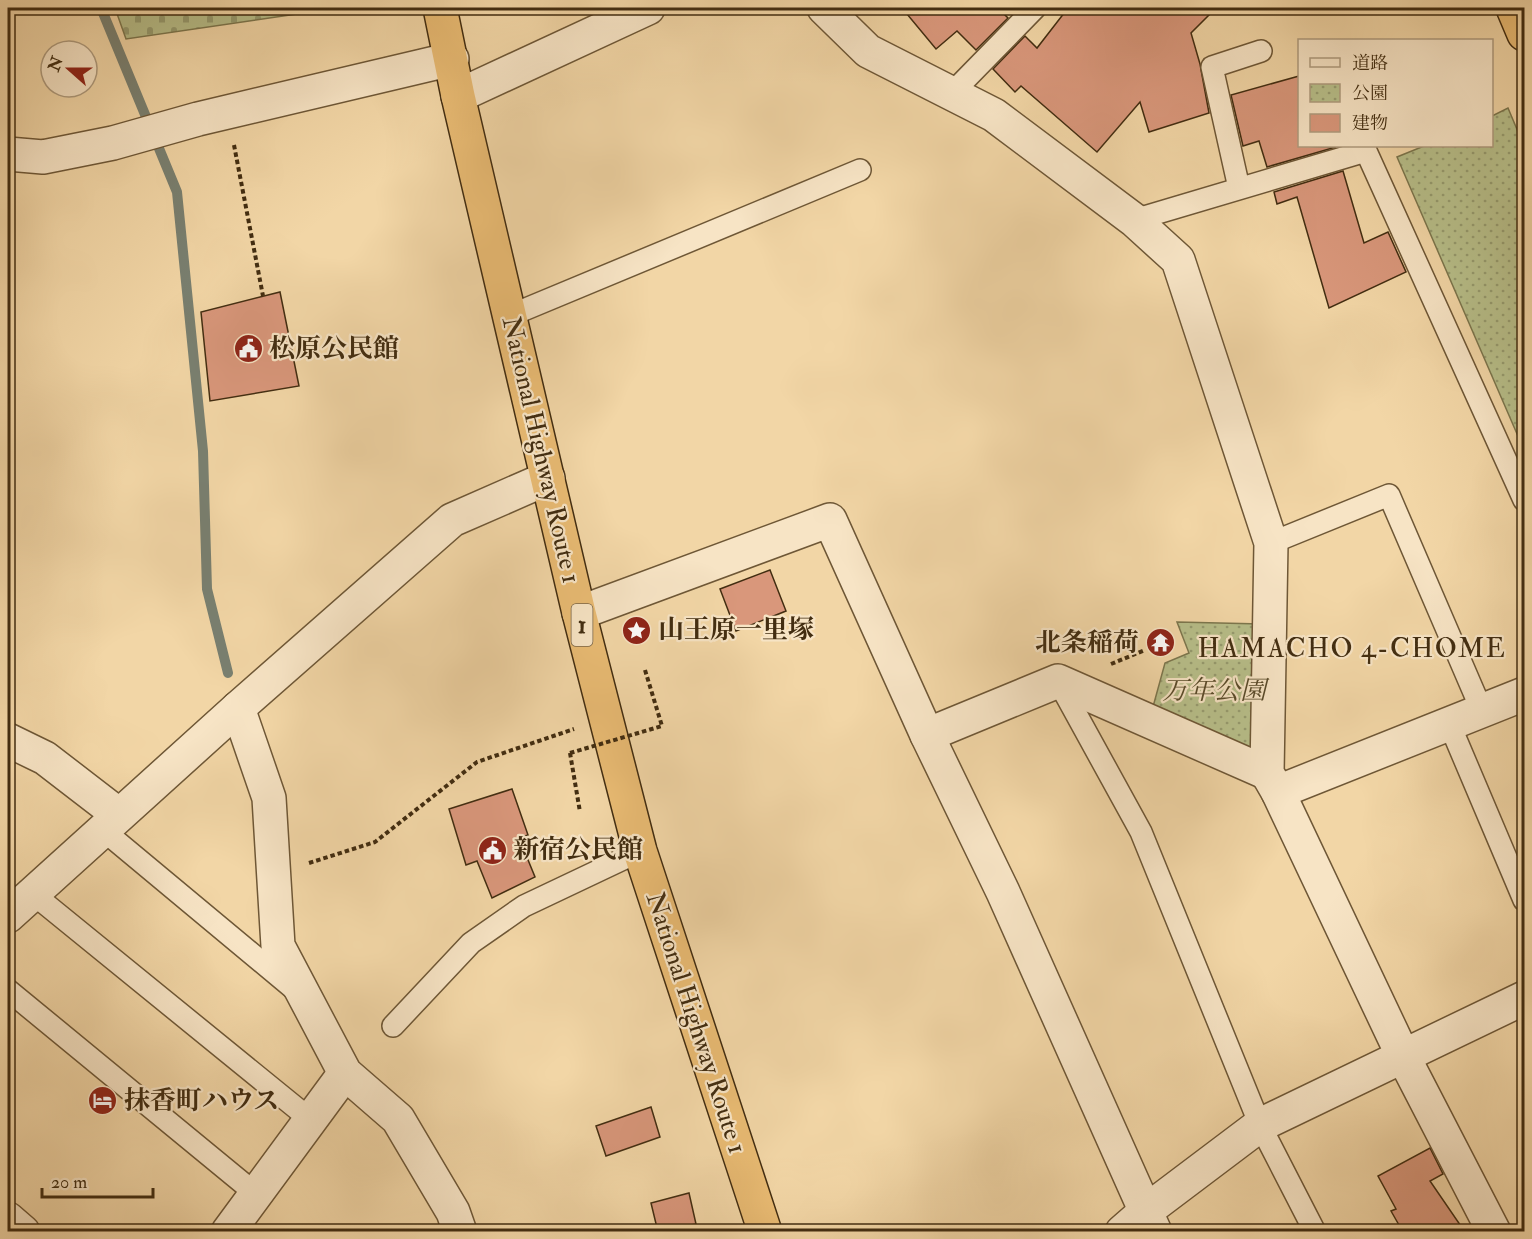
<svg xmlns="http://www.w3.org/2000/svg" width="1532" height="1239" font-family="'IM FELL Double Pica','Noto Serif JP',serif">
	<defs>
		<pattern id="cemetery-stones" width="16" height="16" patternUnits="userSpaceOnUse" patternTransform="scale(1.5)"><rect width="16" height="16" fill="#b7be89"/><path d="M2 7V4a2 2 0 0 1 4 0v3zM10 15v-3a2 2 0 0 1 4 0v3z" fill="#969b6f"/></pattern>
		<pattern id="park-dots" width="8" height="8" patternUnits="userSpaceOnUse" patternTransform="scale(1.5)"><rect width="8" height="8" fill="#b7be89"/><path d="M2 2h.1M6 6h.1" fill="none" stroke="#969b6f" stroke-width="1.8" stroke-linecap="round"/></pattern>
	</defs>
	<rect width="100%" height="100%" fill="#f2d6a6"/>
	<filter id="stains"><feTurbulence type="fractalNoise" baseFrequency=".00333" numOctaves="4"/><feColorMatrix values="0 0 0 0 .2 0 0 0 0 .09 0 0 0 0 .02 0 0 0 .5 -.17"/></filter>
	<radialGradient id="worn" r=".72"><stop offset=".6" stop-color="#630" stop-opacity="0"/><stop offset="1" stop-color="#630" stop-opacity=".3"/></radialGradient>
	<!-- cemetery -->
	<path fill="url(#cemetery-stones)" stroke="#7c764d" stroke-width="1.5" d="M115 8H338L126 39Z"/>
	<!-- park -->
	<g fill="url(#park-dots)" stroke="#7c764d" stroke-width="1.5">
		<path d="M1508 108 1524 146V450L1397 157 1424 146H1492V116Z"/>
		<path d="M1177 622 1261 624 1259 761 1151 714 1165 663 1189 653Z"/>
	</g>
	<g fill="none" stroke-linecap="round" stroke-linejoin="round">
		<!-- stream -->
		<path stroke="#798071" stroke-width="10" d="M101 8 177 192 203 451 207 589 228 673"/>
	</g>
	<!-- building -->
	<g fill="#d9977b" stroke="#422d11" stroke-width="1.5">
		<path d="M902 8H998L1008 18 976 50 957 31 936 49Z"/>
		<path d="M1068 8H1216L1191 33 1200 64 1209 113 1149 132 1140 102 1097 152 1021 86 1015 92 993 69 1025 36 1037 48Z"/>
		<path d="M1299 76V146L1336 147 1267 167 1259 141 1243 146 1231 95Z"/>
		<path d="M1343 171 1364 243 1388 232 1406 272 1329 308 1297 197 1277 204 1274 192Z"/>
		<path d="M280 292 299 386 210 401 201 312Z"/>
		<path d="M770 570 786 611 736 631 720 589Z"/>
		<path d="M512 789 528 835 519 838 535 877 492 898 477 861 466 865 449 809Z"/>
		<path d="M651 1107 660 1137 606 1156 596 1126Z"/>
		<path d="M1430 1148 1443 1174 1430 1181 1465 1232H1403L1391 1211 1396 1209 1378 1176Z"/>
		<path d="M689 1193 696 1224 658 1232 651 1203Z"/>
	</g>
	<g fill="none" stroke-linecap="round" stroke-linejoin="round">
		<defs>
			<g id="service">
				<path d="M952 93 1035 8"/>
				<path d="M1239 188 1212 67 1261 51"/>
				<path d="M1134 220 1366 151 1524 500"/>
				<path d="M509 316 860 170"/>
				<path d="M1271 543 1389 495 1482 711"/>
				<path d="M1058 681 1141 832 1260 1125 1315 1232"/>
				<path d="M1449 723 1524 900"/>
				<path d="M103 830 294 989"/>
				<path d="M32 893 311 1120"/>
				<path d="M8 990 256 1194"/>
				<path d="M393 1026 471 943 524 906 640 851"/>
			</g>
			<g id="minor">
				<path d="M8 154 43 157 113 143 198 119 452 59"/>
				<path d="M579 613 830 520 927 735 1003 892 1155 1232"/>
				<path d="M238 708 269 798 278 946 345 1073 398 1119 453 1212 460 1232"/>
				<path d="M927 735 1058 681 1267 773"/>
				<path d="M8 740 45 758 119 815"/>
				<path d="M1278 792 1524 694"/>
				<path d="M8 916 238 708 452 520 548 478"/>
				<path d="M8 1219 23 1232"/>
				<path d="M228 1232 345 1073"/>
			</g>
			<g id="tertiary">
				<path d="M824 8 868 51 994 115 1134 220 1178 260 1271 543 1267 773 1278 792 1403 1056 1494 1232"/>
				<path d="M458 96 648 8"/>
				<path d="M1122 1232 1146 1211 1260 1125 1524 998"/>
			</g>
			<path id="trunk" d="M440 8 458 96 579 613 640 851 765 1232"/>
			<path id="motorway" d="M1513 8 1524 34"/>
		</defs>
		<!-- service casing -->
		<use href="#service" stroke="#6e5736" stroke-width="24"/>
		<!-- minor casing -->
		<use href="#minor" stroke="#6e5736" stroke-width="36"/>
		<!-- tertiary casing -->
		<use href="#tertiary" stroke="#6e5736" stroke-width="36"/>
		<!-- trunk casing -->
		<use href="#trunk" stroke="#422d11" stroke-width="36"/>
		<!-- motorway casing -->
		<use href="#motorway" stroke="#422d11" stroke-width="36"/>
		<!-- path -->
		<g stroke="#422d11" stroke-width="4" stroke-dasharray="4.5 3" stroke-linecap="butt">
			<path d="M234 145 263 296"/>
			<path d="M1111 664 1145 650"/>
			<path d="M645 670 662 726"/>
			<path d="M570 753 580 812"/>
			<path d="M309 863 375 842 477 762 574 729"/>
		</g>
		<!-- service -->
		<use href="#service" stroke="#f7e4c5" stroke-width="21"/>
		<!-- minor -->
		<use href="#minor" stroke="#f7e4c5" stroke-width="33"/>
		<!-- tertiary -->
		<use href="#tertiary" stroke="#f7e4c5" stroke-width="33"/>
		<!-- trunk -->
		<use href="#trunk" stroke="#e9bb73" stroke-width="33"/>
		<!-- motorway -->
		<use href="#motorway" stroke="#e9bb73" stroke-width="33"/>
		<!-- path-bridge -->
		<path stroke="#422d11" stroke-width="4" stroke-dasharray="4.5 3" stroke-linecap="butt" d="M570 753 662 726"/>
	</g>
	<!-- icons -->
	<defs>
		<symbol id="civic-disc" viewBox="-11 -11 22 22"><circle r="9.5" fill="#8f2418" stroke="#f7e4c5"/><path d="M-.6-6.5H3V-4.5H.6V-3L4-1V1h2V6H-6V1h2V-1L-.6-3ZM-1.2 2.5V6h2.4V2.5Z" fill="#fff"/></symbol>
		<symbol id="sight-disc" viewBox="-11 -11 22 22"><circle r="9.5" fill="#8f2418" stroke="#f7e4c5"/><path d="M0-6L1.8-2.2L6-1.7L2.9 1.2L3.7 5.4L0 3.3L-3.7 5.4L-2.9 1.2L-6-1.7L-1.8-2.2Z" fill="#fff"/></symbol>
		<symbol id="temple-disc" viewBox="-11 -11 22 22"><circle r="9.5" fill="#8f2418" stroke="#f7e4c5"/><path d="M0-6L5-2H3V0L6.5 2.5H4V6H1.5V3h-3V6H-4V2.5H-6.5L-3 0V-2H-5Z" fill="#fff"/></symbol>
		<symbol id="hotel-disc" viewBox="-11 -11 22 22"><circle r="9.5" fill="#8f2418" stroke="#f7e4c5"/><path d="M-6-4.5h1.5V1H6V5H4.5V3h-9V5H-6ZM-4 0a1.8 1.8 0 1 1 3.6 0ZM.5 0V-2.5h3Q6-2.5 6 0Z" fill="#fff"/></symbol>
	</defs>
	<g fill-rule="evenodd">
		<use href="#civic-disc" x="232" y="332" width="33" height="33"/>
		<use href="#sight-disc" x="620" y="614" width="33" height="33"/>
		<use href="#temple-disc" x="1144" y="626" width="33" height="33"/>
		<use href="#civic-disc" x="476" y="834" width="33" height="33"/>
		<use href="#hotel-disc" x="86" y="1084" width="33" height="33"/>
	</g>
	<g text-anchor="middle" dominant-baseline="central" stroke-width="4.5" stroke-linejoin="round" paint-order="stroke">
		<!-- shield labels -->
		<rect fill="#f7e4c5" stroke="#786447" stroke-width="1.5" x="571.5" y="604" width="21" height="42" rx="4.5"/>
		<g font-size="24" font-weight="bold" fill="#422d11">
			<text x="582" y="625">1</text>
		</g>
		<!-- poi labels -->
		<g font-size="26" font-weight="bold" fill="#422d11" stroke="#f7e4c5" text-anchor="start">
			<text x="269" y="349">松原公民館</text>
			<text x="658" y="630">山王原一里塚</text>
			<text x="1139" y="643" text-anchor="end">北条稲荷</text>
			<text x="513" y="850">新宿公民館</text>
			<text x="124" y="1101">抹香町ハウス</text>
		</g>
		<!-- street labels -->
		<g font-size="26" fill="#422d11" stroke="#f7e4c5">
			<text transform="translate(541 450) rotate(77)">National Highway Route 1</text>
			<text transform="translate(696 1023) rotate(72)">National Highway Route 1</text>
		</g>
		<!-- park labels -->
		<g font-size="26" font-style="italic" fill="#594a29" stroke="#f7e4c5">
			<text x="1214" y="691">万年公園</text>
		</g>
		<!-- neighbourhood labels -->
		<g font-size="27" letter-spacing="1.5" fill="#422d11" stroke="#f7e4c5">
			<text x="1352" y="648">HAMACHO 4-CHOME</text>
		</g>
	</g>
	<!-- margin -->
	<rect width="1532" height="1239" fill="none" stroke="#f2d6a6" stroke-width="30"/>
	<rect x="9" y="9" width="1514" height="1221" fill="none" stroke="#422d11" stroke-width="3"/>
	<rect x="15" y="15" width="1502" height="1209" fill="none" stroke="#422d11" stroke-width="1.5"/>
	<!-- legend -->
	<rect x="1298" y="39" width="195" height="108" fill="#f7e4c5" stroke="#af9b7d" stroke-width="1.5"/>
	<rect x="1310" y="58" width="30" height="9" fill="#f7e4c5" stroke="#af9b7d" stroke-width="1.5"/>
	<text x="1352" y="69" font-size="18" fill="#422d11">道路</text>
	<rect x="1310" y="84" width="30" height="18" fill="url(#park-dots)" stroke="#af9b7d" stroke-width="1.5"/>
	<text x="1352" y="99" font-size="18" fill="#422d11">公園</text>
	<rect x="1310" y="114" width="30" height="18" fill="#d9977b" stroke="#af9b7d" stroke-width="1.5"/>
	<text x="1352" y="129" font-size="18" fill="#422d11">建物</text>
	<!-- north arrow -->
	<g transform="translate(69 69) rotate(291)"><circle r="28" fill="#f7e4c5" stroke="#af9b7d" stroke-width="1.5"/>
	<path d="M0-4.5L10 22L0 15L-10 22Z" fill="#8f2418"/>
	<text y="-9" font-size="16" font-weight="bold" text-anchor="middle" fill="#422d11">N</text>
	</g>
	<!-- scale -->
	<path d="M42 1188v9h111v-9" fill="none" stroke="#422d11" stroke-width="3"/>
	<text x="51" y="1188" font-size="18" fill="#422d11" stroke="#f7e4c5" stroke-width="4.5" paint-order="stroke">20 m</text>
	<rect width="100%" height="100%" filter="url(#stains)"/>
	<rect width="100%" height="100%" fill="url(#worn)"/>
</svg>
